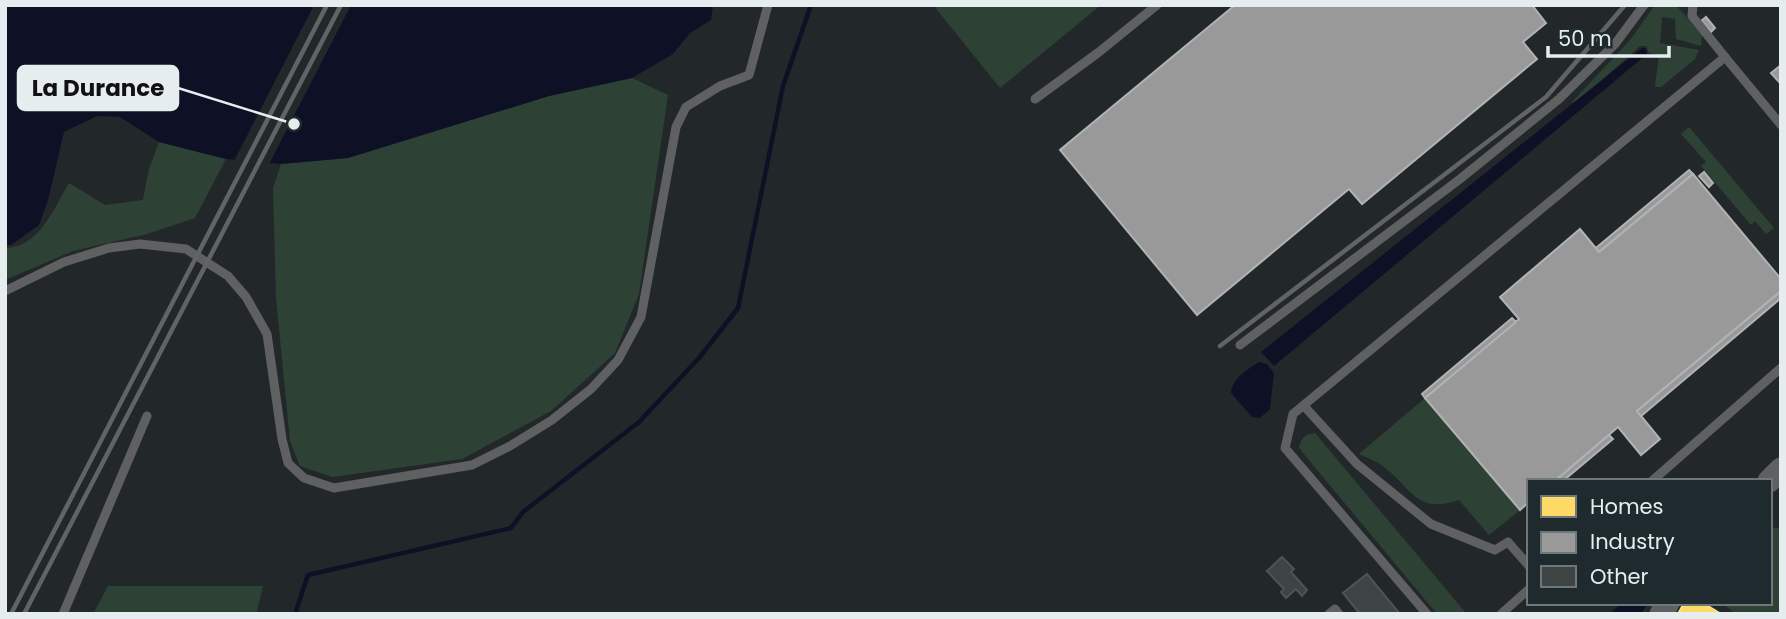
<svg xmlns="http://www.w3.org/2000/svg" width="1786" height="619" font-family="Poppins,sans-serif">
	<rect width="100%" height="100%" fill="#22282a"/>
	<!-- green -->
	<g fill="#2d4235">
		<path d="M935 5H1101L1000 88 934 6Z"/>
		<path d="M1655 5H1676L1702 35 1701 46 1676 39 1675 19 1662 17 1660 43 1699 50 1695 59 1661 87H1655L1659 55 1649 53 1646 46H1640L1575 104 1572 102 1630 40Z"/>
		<path d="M632 78 668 95 639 294 615 353 551 411 462 459 332 477 300 466 290 441 276 298 273 188 281 164 348 158 549 96Z"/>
		<path d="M1689 127 1774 228 1766 234 1755 221 1751 225 1701 166 1706 162 1681 134Z"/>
		<path d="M159 142 226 159 195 218 147 234 73 251 5 280V248C39 248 54 208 69 183L105 205 143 200 149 169Z"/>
		<path d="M1425 398 1520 510 1489 535 1459 500C1416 515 1412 488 1384 467 1377 461 1367 458 1359 454Z"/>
		<path d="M1315 433 1465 612V614H1437L1303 453 1299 447C1302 437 1305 434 1315 433Z"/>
		<path d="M1770 527 1781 529V614H1736L1722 603H1770Z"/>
		<path d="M108 586H263L256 614H93Z"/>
	</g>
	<!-- water -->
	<g fill="#0e1026">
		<path d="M5 5H713L711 20 690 33 673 54 632 78 549 96 348 158 281 164 226 159 159 142 120 117 97 116 64 132 48 200 39 225 11 245H5Z"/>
		<path d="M1642 48H1646L1647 54 1274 366 1261 352Z"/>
		<path d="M1259 362 1267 364 1274 373 1270 409 1260 418 1252 417 1231 393C1232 378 1247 370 1259 362Z"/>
		<path d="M1622 603H1648L1641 614H1609Z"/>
	</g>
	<!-- pier -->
	<path fill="#22282a" d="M314 5H351L268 166 233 163Z"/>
	<!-- homes -->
	<path fill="#ffd966" stroke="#f7df8f" stroke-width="2" d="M1684 603H1703L1721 614H1683L1679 612Z"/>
	<!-- industry -->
	<g fill="#999" stroke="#b0b2b3" stroke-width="2">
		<path d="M1235 5H1532L1546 23 1523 42 1537 59 1362 204 1349 189 1197 315 1060 150Z"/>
		<path d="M1706 17 1715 28 1711 32 1701 21Z"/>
		<path d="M1781 65V84L1771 73Z"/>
		<path d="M1689 170 1693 174 1599 252 1596 248Z"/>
		<path d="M1704 172 1713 183 1709 187 1699 176Z"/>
		<path d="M1693 174 1781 279V291L1637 411 1660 439 1641 455 1618 427 1555 481H1529V502L1520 510 1425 398 1519 319 1500 297 1580 229 1599 252Z"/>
		<path d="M1781 291V298L1641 416 1637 411Z"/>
		<path d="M1512 318 1516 322 1425 398 1422 394Z"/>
		<path d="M1609 435 1613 439 1563 481H1555Z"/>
	</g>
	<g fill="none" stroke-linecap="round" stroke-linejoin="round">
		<!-- stream -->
		<path stroke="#0e1026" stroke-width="4.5" d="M295 614 308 575 511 528 523 512 639 422 699 358 738 308 783 86 811 5"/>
	</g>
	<!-- building -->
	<g fill="#3e4343" stroke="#4f5354" stroke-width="2">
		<path d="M1282 557 1294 569 1291 572 1307 590 1302 596 1296 589 1286 598 1281 592 1284 589 1267 571Z"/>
		<path d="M1367 574 1400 614H1360L1343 593Z"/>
	</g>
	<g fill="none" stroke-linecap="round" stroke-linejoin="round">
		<!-- service -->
		<g stroke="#5e6061" stroke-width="9">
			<path d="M1725 57 1781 125"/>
			<path d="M1035 99 1099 52 1157 5"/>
			<path d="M5 291 64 262 109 248 140 244 186 249 228 276 246 297 267 334 282 439 288 463 304 478 334 488 472 465 510 446 552 420 591 389 618 360 641 317 676 127 686 107 720 86 749 75 768 5"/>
			<path d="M1240 345 1460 179 1559 99 1615 44 1644 5"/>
			<path d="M1304 406 1357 464 1431 524 1495 550 1508 542 1529 566"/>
			<path d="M1652 481 1781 368"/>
			<path d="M63 614 147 416"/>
			<path d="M1329 614 1335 609 1339 614"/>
			<path d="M1427 614 1285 448 1293 414 1725 57 1692 16 1693 5"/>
			<path d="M1501 614 1529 589"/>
		</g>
		<!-- tertiary -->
		<g stroke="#5e6061" stroke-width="23">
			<path d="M1769 481 1781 469"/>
			<path d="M1661 614 1668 603"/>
		</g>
		<!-- rail -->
		<g stroke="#606466" stroke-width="4.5">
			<path d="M1220 346 1546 97 1625 5"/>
			<path d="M11 614 327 5"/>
			<path d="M24 614 341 5"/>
		</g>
	</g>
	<!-- callouts -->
	<path fill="none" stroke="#e5edef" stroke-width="2.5" d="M294 124L178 88"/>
	<circle fill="#e5edef" stroke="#1e2a2d" stroke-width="2.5" cx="294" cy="124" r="7"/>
	<rect fill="#e5edef" stroke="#e5edef" stroke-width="2.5" x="18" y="66" width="160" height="44" rx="7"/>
	<g font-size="23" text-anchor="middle" font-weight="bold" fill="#111">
		<text x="98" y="96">La Durance</text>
	</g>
	<!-- border -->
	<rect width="1786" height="619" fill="none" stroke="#e5edef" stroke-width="14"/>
	<!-- legend -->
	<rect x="1527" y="479" width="245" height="126" fill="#1e2a2d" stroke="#6e787b" stroke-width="2"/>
	<rect x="1541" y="496" width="35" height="21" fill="#ffd966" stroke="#6e787b" stroke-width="2"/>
	<text x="1590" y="514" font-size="21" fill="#e5edef">Homes</text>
	<rect x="1541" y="532" width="35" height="21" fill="#999999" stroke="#6e787b" stroke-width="2"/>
	<text x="1590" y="549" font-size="21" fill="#e5edef">Industry</text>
	<rect x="1541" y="566" width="35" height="21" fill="#3e4343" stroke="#6e787b" stroke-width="2"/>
	<text x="1590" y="584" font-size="21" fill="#e5edef">Other</text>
	<!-- scale -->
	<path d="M1548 46v10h121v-10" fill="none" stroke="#e5edef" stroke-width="3.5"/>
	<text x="1558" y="46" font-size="21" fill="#e5edef" stroke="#1e2a2d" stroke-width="5" paint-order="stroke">50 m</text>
</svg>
